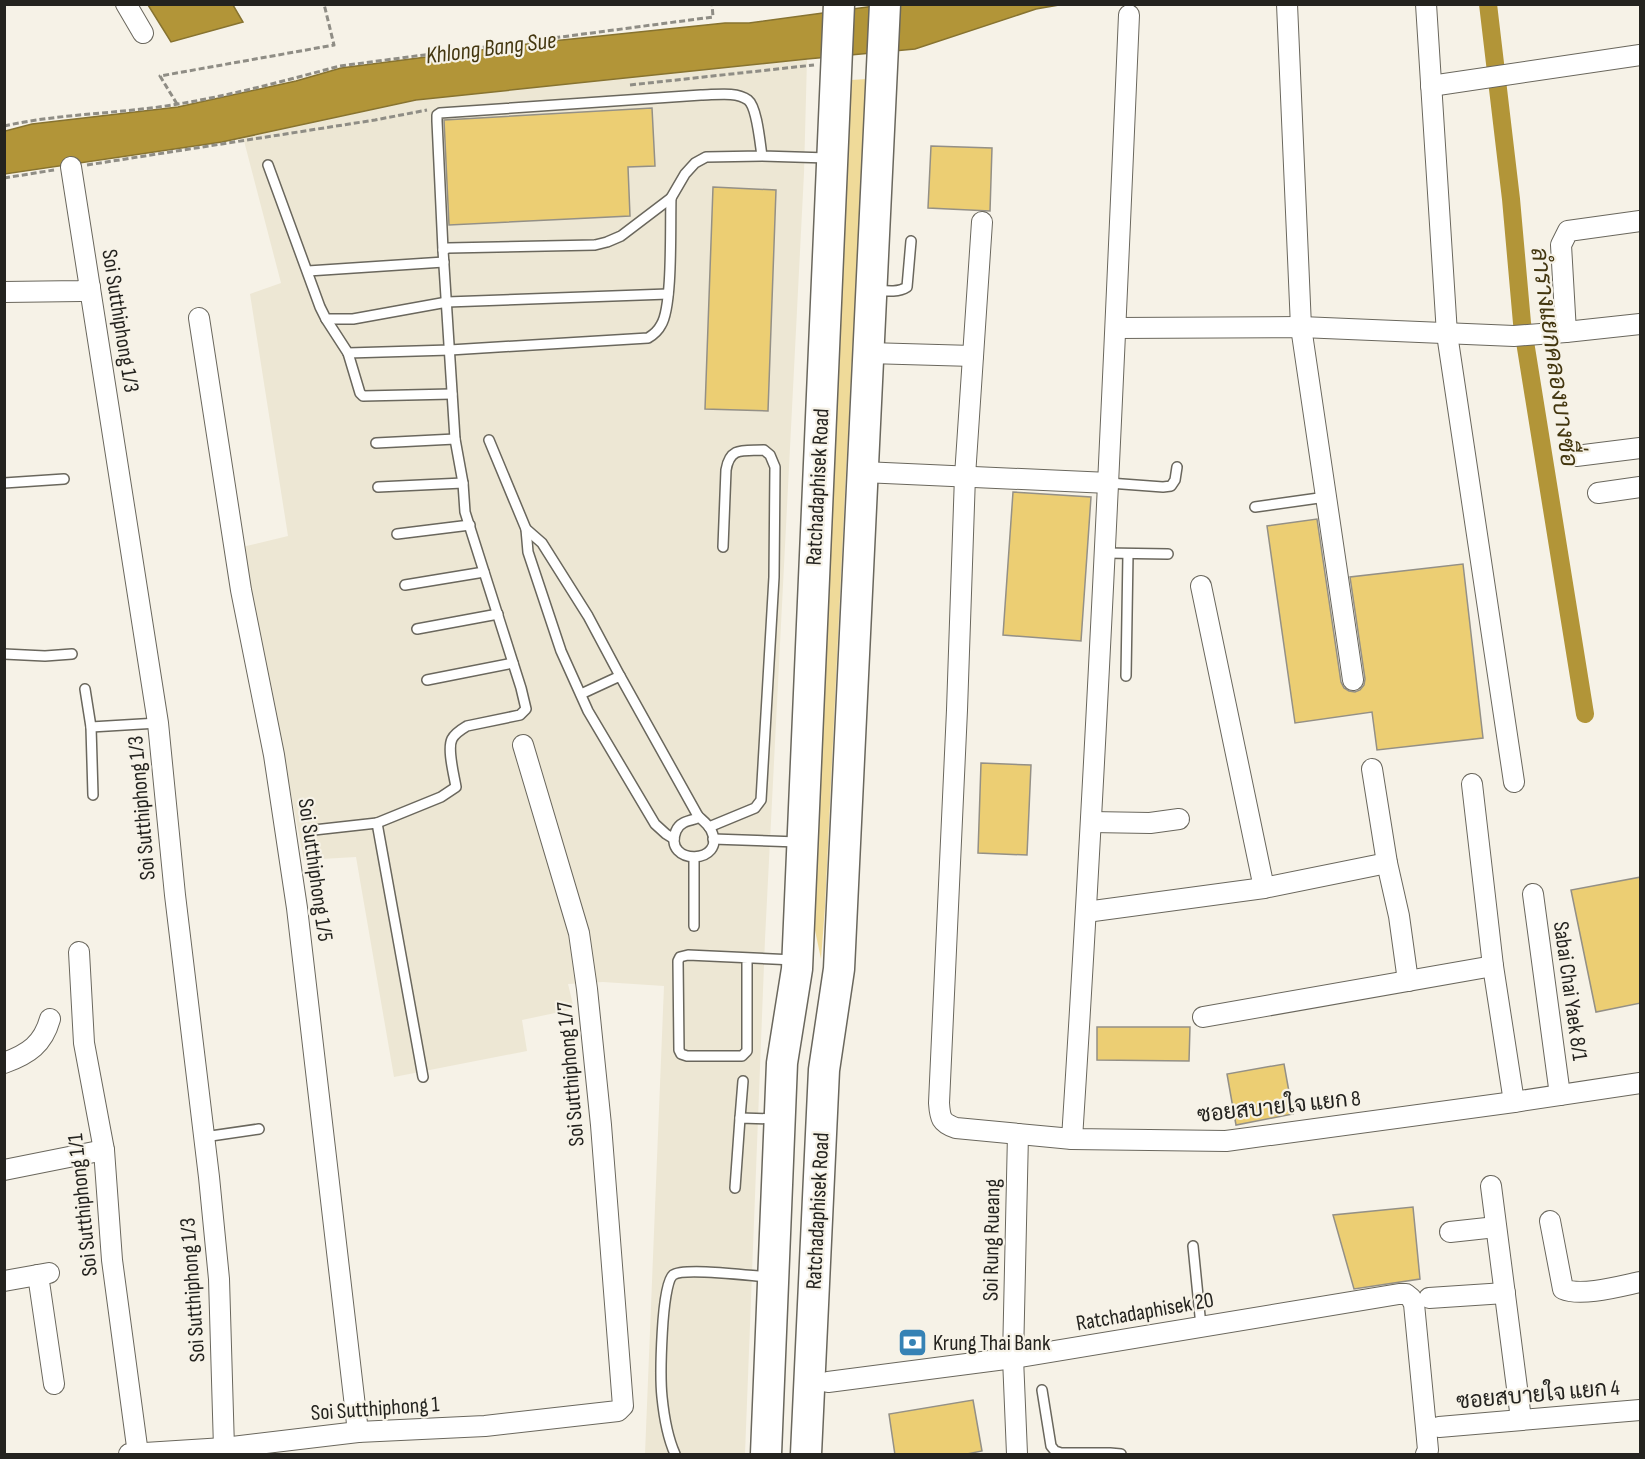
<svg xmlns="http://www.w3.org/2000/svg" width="1645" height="1459" font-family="'Sofia Sans Condensed',Sarabun,sans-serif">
	<rect width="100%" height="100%" fill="#f6f2e7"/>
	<!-- built -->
	<path fill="#ede7d4" d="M807 59 804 173 765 939 745 1454H645L664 986 603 982 568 984 574 1009 522 1020 527 1051 394 1077 356 857 304 860 242 547 288 536 250 294 281 283 243 137 425 99Z"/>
	<!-- green -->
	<path fill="#efda99" d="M867 79 846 473 825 907 821 959 807 892 832 467 851 80Z"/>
	<!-- water -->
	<g fill="#b29538" stroke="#877330" stroke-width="1.5">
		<path d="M148 5H233L243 22 171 42Z"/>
		<path d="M882 5H1059L1036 9 915 49 807 59 416 100 222 142 5 174V131L32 124 178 107 296 81 341 68 543 42 725 23H749Z"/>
	</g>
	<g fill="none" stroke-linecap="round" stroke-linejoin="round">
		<!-- canal -->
		<path stroke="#b29538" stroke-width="18" d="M1488 4 1511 199 1522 323 1585 714"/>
	</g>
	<!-- building -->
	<g fill="#ecce73" stroke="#949086" stroke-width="1.5">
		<path d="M652 108 655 166 628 167 630 216 449 225 444 120Z"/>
		<path d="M931 146 992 148 990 211 928 208Z"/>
		<path d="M713 187 776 190 768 411 705 409Z"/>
		<path d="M1013 492 1091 497 1081 641 1003 635Z"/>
		<path d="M1317 519 1341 682 1344 688 1349 691 1355 692 1360 690 1364 685 1365 679 1350 577 1463 564 1483 738 1377 750 1372 712 1295 723 1267 526Z"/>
		<path d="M981 763 1031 765 1027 855 978 853Z"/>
		<path d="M1641 877V1003L1596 1012 1571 890Z"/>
		<path d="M1097 1027H1190L1189 1061 1097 1060Z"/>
		<path d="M1284 1064 1293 1114 1236 1125 1227 1074Z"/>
		<path d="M1413 1207 1420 1279 1354 1289 1333 1215Z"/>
		<path d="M973 1400 982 1451 962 1455H895L889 1414Z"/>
	</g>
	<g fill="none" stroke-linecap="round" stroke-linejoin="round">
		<defs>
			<g id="service">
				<path d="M762 156C760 143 757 107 748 100 736 91 715 95 701 95L440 113 437 115V121L443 250 448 248 595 245 607 242 621 236 671 198 685 174 695 163 706 157 762 156 828 158"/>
				<path d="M268 165 320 307 326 319H353L447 302 668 294"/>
				<path d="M308 271 444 262"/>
				<path d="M876 290C886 291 898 293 907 287L911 241"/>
				<path d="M326 319 348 353 450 350 648 338C653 335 658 331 661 325 673 307 670 224 671 198"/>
				<path d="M348 353 360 393 363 396 452 394"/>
				<path d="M489 440 526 529 528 552 561 651 588 711 655 824 666 834 674 839"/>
				<path d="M376 443 455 439"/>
				<path d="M4 483 64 479"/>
				<path d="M1109 483 1163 487 1171 486 1175 480 1177 467"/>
				<path d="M378 487 463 483"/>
				<path d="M1255 507 1326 497"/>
				<path d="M526 529 542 543 588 616 620 676"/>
				<path d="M397 534 470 525"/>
				<path d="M1105 553 1168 554"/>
				<path d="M405 585 484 572"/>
				<path d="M417 629 498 614"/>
				<path d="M4 654 45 656 72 654"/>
				<path d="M1126 676 1128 554"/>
				<path d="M427 680 513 663"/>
				<path d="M85 689 91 727 93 795"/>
				<path d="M581 694 620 676 698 816"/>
				<path d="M91 727 158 723"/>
				<path d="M698 816C702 820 708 824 711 830 728 865 662 866 676 831 679 823 687 821 695 819Z"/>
				<path d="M377 823 441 797 456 787C454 775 447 749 452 739 455 733 462 729 467 726L520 715 526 709 521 688 465 512 463 483 455 439 443 250"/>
				<path d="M709 827 755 808 761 800 774 577 775 467 770 455 764 450C744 451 730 446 726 470L723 547"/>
				<path d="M314 830 377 823 423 1077"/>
				<path d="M713 839 798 842"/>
				<path d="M694 858V926"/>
				<path d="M747 958V1051L742 1056H687L681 1054 679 1050 678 961 680 957 688 955 794 960"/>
				<path d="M740 1118 743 1081"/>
				<path d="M204 1137 259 1129"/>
				<path d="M735 1188 740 1118 777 1119"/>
				<path d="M1193 1246 1201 1326"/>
				<path d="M1042 1390 1051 1446 1055 1451 1061 1453H1110L1121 1454"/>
				<path d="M675 1454C667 1436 664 1417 662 1397 660 1378 661 1285 673 1275 684 1267 752 1276 769 1277"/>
			</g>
			<g id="minor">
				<path d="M126 4 143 33"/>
				<path d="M1287 4 1301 327 1353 680"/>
				<path d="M1426 4 1447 334 1514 782"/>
				<path d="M1431 86 1640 55"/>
				<path d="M71 167 158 723 175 895 209 1177 219 1279 224 1448"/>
				<path d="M982 222 965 476 957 710 939 1103C940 1118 941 1123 956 1128L1072 1139 1226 1141 1514 1102 1640 1083"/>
				<path d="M4 292 81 291 90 287"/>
				<path d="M199 318 241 590 274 755 297 908 358 1432"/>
				<path d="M1116 328 1301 327 1514 336 1566 332 1640 324"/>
				<path d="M1566 332 1561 245 1568 231 1640 221"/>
				<path d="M868 353 973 356"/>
				<path d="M1576 456 1640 448"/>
				<path d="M863 472 1109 483"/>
				<path d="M1598 493 1640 487"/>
				<path d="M1201 586 1264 888"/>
				<path d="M1372 769 1387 863 1399 916 1408 981"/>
				<path d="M1472 784 1493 966 1514 1102"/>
				<path d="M1091 822 1150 823 1179 819"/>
				<path d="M1533 894 1560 1095"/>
				<path d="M1086 912 1264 888 1387 863"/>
				<path d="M79 952 84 1043 104 1150 112 1260 138 1454"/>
				<path d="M1203 1017 1493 966"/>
				<path d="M4 1063C29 1054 43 1044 50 1019"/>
				<path d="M1072 1139C1096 765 1113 390 1129 15"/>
				<path d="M4 1170 104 1150"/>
				<path d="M1491 1186 1521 1419"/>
				<path d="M1550 1221 1563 1289C1581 1297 1621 1286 1640 1282"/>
				<path d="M1450 1232 1496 1227"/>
				<path d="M38 1275 54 1384"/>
				<path d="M4 1281 49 1273"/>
				<path d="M1429 1298 1505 1293"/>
				<path d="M828 1382 1013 1358 1399 1294H1406L1411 1298 1414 1304 1426 1428 1428 1450 1426 1454"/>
				<path d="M1439 1427 1640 1410"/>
				<path d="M129 1454 224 1448 358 1432 485 1426 618 1411 623 1406 601 1125 587 989 579 933 523 745"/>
				<path d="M1017 1454 1013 1358 1018 1134"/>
			</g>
			<g id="primary">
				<path d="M766 1454 782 1063 797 969 839 4"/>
				<path d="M806 1454 824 1070 839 969 885 4"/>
			</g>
		</defs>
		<!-- service casing -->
		<use href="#service" stroke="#6a675d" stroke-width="12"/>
		<!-- minor casing -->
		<use href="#minor" stroke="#6a675d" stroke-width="22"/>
		<!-- primary casing -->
		<use href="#primary" stroke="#6a675d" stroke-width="33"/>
		<!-- path -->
		<g stroke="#8f8d85" stroke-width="3" stroke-dasharray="6 3" stroke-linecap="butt">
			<path d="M630 85 814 65"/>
			<path d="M177 104 160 76 334 45 324 4"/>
			<path d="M4 126C62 113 121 114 178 104 233 95 287 80 340 66L713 17 712 4"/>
			<path d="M87 165 375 120 427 110"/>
			<path d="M4 178 54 170"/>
		</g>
		<!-- service -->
		<use href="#service" stroke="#fff" stroke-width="9"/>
		<!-- minor -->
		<use href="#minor" stroke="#fff" stroke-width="20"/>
		<!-- primary -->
		<use href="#primary" stroke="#fff" stroke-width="30"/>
	</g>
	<!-- icons -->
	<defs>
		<symbol id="bank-square" viewBox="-11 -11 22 22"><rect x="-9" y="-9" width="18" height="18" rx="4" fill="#3682b5" stroke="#f6f2e7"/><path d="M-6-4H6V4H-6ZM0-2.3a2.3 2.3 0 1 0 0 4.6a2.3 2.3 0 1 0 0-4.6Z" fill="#fff"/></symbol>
	</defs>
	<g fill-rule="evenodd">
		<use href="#bank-square" x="896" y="1326" width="33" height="33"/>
	</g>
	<g text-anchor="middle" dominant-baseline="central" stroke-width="4.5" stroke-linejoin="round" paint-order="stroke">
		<!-- street labels -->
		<g font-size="22" fill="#24231f" stroke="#f6f2e7">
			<text transform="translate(120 321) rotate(81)">Soi Sutthiphong 1/3</text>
			<text transform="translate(818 487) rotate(-87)">Ratchadaphisek Road</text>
			<text transform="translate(142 808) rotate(-95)">Soi Sutthiphong 1/3</text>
			<text transform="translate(315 870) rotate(82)">Soi Sutthiphong 1/5</text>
			<text transform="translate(1570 991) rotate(82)">Sabai Chai Yaek 8/1</text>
			<text transform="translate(571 1074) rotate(-95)">Soi Sutthiphong 1/7</text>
			<text transform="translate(1279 1107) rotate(-6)">ซอยสบายใจ แยก 8</text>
			<text transform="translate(83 1205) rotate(-96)">Soi Sutthiphong 1/1</text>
			<text transform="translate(818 1211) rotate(-87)">Ratchadaphisek Road</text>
			<text transform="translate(992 1240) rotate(-89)">Soi Rung Rueang</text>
			<text transform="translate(193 1290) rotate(-94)">Soi Sutthiphong 1/3</text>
			<text transform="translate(1145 1312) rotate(-10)">Ratchadaphisek 20</text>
			<text transform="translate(1538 1395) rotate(-5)">ซอยสบายใจ แยก 4</text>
			<text transform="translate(375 1409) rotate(-4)">Soi Sutthiphong 1</text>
		</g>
		<!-- poi labels -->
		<g font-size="22" fill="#24231f" stroke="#f6f2e7" text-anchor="start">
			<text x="933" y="1343">Krung Thai Bank</text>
		</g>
		<!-- water labels -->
		<g font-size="24" font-style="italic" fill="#43360f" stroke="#f6f2e7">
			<text transform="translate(491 48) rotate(-7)">Khlong Bang Sue</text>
			<text transform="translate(1554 357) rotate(82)">ลำรางแยกคลองบางซื่อ</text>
		</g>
	</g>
	<!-- border -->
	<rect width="1645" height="1459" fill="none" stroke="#24231f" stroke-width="12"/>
</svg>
